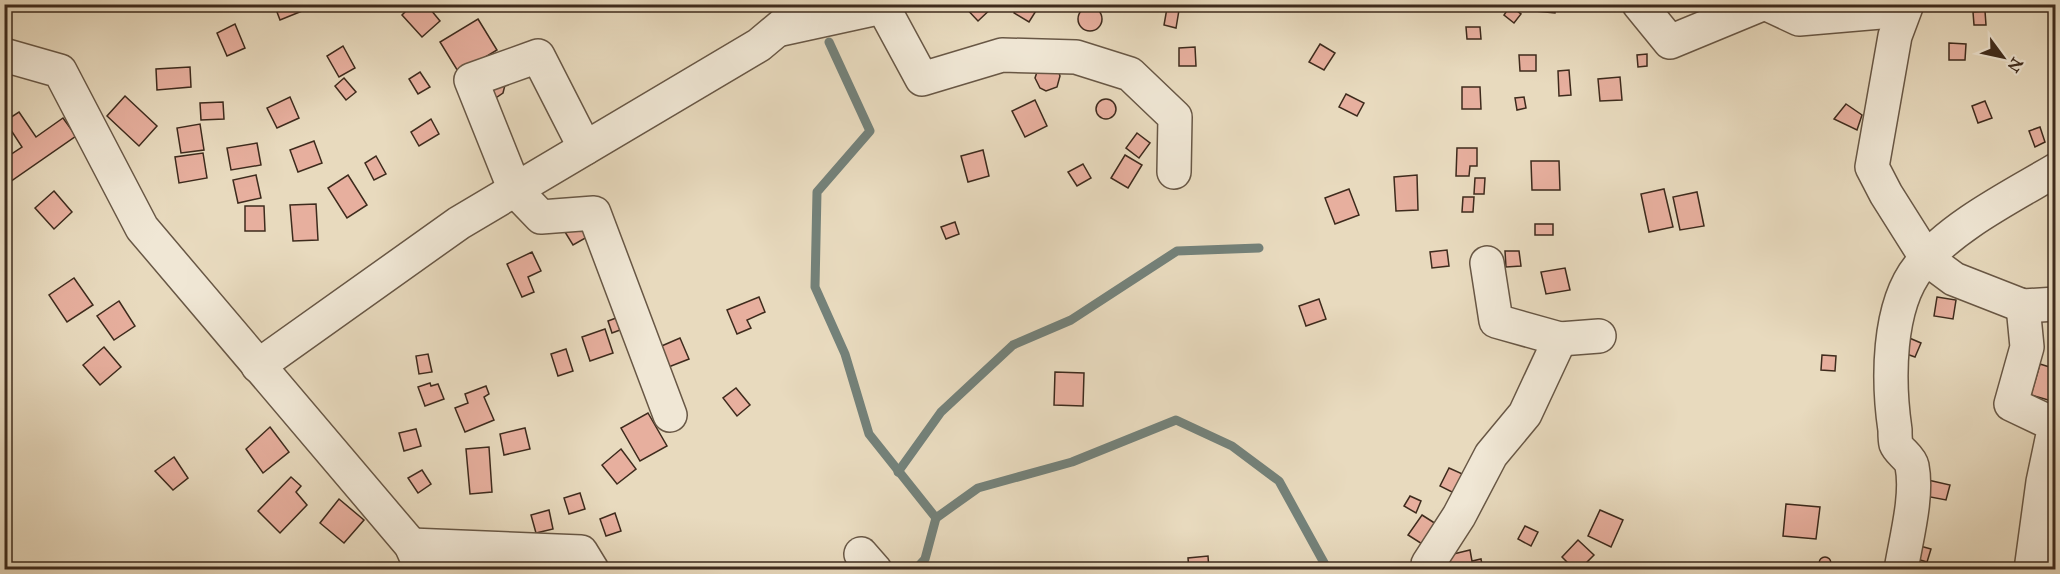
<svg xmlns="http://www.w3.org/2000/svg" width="2060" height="574" font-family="'IM FELL Great Primer',serif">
	<rect width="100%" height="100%" fill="#e8dabe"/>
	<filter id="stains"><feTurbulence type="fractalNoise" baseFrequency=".00333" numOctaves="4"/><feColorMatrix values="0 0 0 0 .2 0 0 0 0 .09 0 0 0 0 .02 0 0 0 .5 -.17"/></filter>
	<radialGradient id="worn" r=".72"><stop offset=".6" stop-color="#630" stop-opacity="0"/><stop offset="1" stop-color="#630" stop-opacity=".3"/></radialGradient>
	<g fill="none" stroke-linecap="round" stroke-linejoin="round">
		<!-- stream -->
		<g stroke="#748179" stroke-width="9">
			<path d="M829 42 870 131 817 192 815 287 845 354 869 434 936 518 925 559 915 570"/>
			<path d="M898 472 941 412 1013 345 1071 320 1177 251 1259 248"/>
			<path d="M936 518 978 488 1072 462 1176 420 1232 446 1279 481 1328 570"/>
		</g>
	</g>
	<!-- building -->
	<g fill="#e7af9e" stroke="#3e2b1d" stroke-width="1.5">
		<path d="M274 4H305L307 9 280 20Z"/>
		<path d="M413 4H426L440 21 422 37 402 15Z"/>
		<path d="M962 4H996L978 21Z"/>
		<path d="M1017 4 1022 6 1023 4 1039 6 1029 22 1014 13Z"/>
		<path d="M1525 4H1556L1555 13 1525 10Z"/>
		<path d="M1510 6 1521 14 1514 23 1504 15Z"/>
		<circle cx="1090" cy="19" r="12"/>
		<path d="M1167 8 1179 10 1176 28 1164 25Z"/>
		<path d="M1985 11 1986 25H1974L1973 12Z"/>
		<path d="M478 19 497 50 459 73 440 42Z"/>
		<path d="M235 24 245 48 227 56 217 33Z"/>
		<path d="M1466 27H1480L1481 39H1467Z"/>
		<path d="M1949 43 1966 44 1965 60H1949Z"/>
		<path d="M1320 44 1335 53 1324 70 1309 62Z"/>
		<path d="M343 46 355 68 339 77 327 56Z"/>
		<path d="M1195 47 1196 66H1179V48Z"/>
		<path d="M1647 54V66L1638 67 1637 55Z"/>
		<path d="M1519 55H1536V71H1520Z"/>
		<path d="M190 67 191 87 157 90 156 69Z"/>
		<path d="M1058 70 1060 76 1057 87 1046 91 1040 88 1035 78 1037 72Z"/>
		<path d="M1569 70 1571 95 1559 96 1558 71Z"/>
		<path d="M420 72 430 87 418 94 409 79Z"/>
		<path d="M1620 77 1622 100 1600 101 1598 79Z"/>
		<path d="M344 78 356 92 346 100 335 86Z"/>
		<path d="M503 79 505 85 503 93 497 97 490 98 483 80Z"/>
		<path d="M1462 87H1480L1481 109H1462Z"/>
		<path d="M1346 94 1364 103 1357 116 1339 107Z"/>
		<path d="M125 96 157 126 139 146 107 116Z"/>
		<path d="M290 97 299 118 277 128 267 108Z"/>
		<path d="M1524 97 1526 108 1517 110 1515 98Z"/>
		<circle cx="1106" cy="109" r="10"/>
		<path d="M1035 100 1047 126 1025 137 1012 111Z"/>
		<path d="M1985 101 1992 118 1978 123 1972 106Z"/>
		<path d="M223 102 224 119 201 120 200 103Z"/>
		<path d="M1846 104 1862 115 1857 130 1834 119Z"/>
		<path d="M19 112 36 137 63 118 76 136 4 186V159L22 147 5 121Z"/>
		<path d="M431 119 439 134 419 146 411 132Z"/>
		<path d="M200 124 204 150 181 153 177 128Z"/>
		<path d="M2040 127 2045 142 2035 147 2029 131Z"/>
		<path d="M1137 133 1150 143 1139 158 1126 148Z"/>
		<path d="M314 141 322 163 298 172 290 150Z"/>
		<path d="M257 143 261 165 231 170 227 148Z"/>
		<path d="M1457 148H1477V166H1470L1469 176H1456Z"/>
		<path d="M983 150 989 176 968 182 961 156Z"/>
		<path d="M203 153 207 178 179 183 175 157Z"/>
		<path d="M1125 155 1142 165 1128 188 1111 178Z"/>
		<path d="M376 156 386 174 374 180 365 163Z"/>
		<path d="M1531 161H1559L1560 190H1532Z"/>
		<path d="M1083 164 1091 178 1077 186 1068 172Z"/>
		<path d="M256 175 261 198 238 203 233 180Z"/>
		<path d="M348 175 367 205 347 218 328 188Z"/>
		<path d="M1417 175 1418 210 1396 211 1394 177Z"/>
		<path d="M1475 178H1485L1484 194H1474Z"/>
		<path d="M1349 189 1359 215 1335 224 1325 198Z"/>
		<path d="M1664 189 1673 227 1649 232 1641 194Z"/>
		<path d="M54 191 72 212 54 229 35 208Z"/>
		<path d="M1697 192 1704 226 1680 230 1673 197Z"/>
		<path d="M1463 197H1474L1473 212H1462Z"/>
		<path d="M316 204 318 240 293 241 290 205Z"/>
		<path d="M245 206H264L265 231H245Z"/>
		<path d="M581 222 589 236 573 245 565 232Z"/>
		<path d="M955 222 959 234 946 239 941 227Z"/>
		<rect x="1535" y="224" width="18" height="11"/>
		<path d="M1447 250 1449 266 1432 268 1430 252Z"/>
		<path d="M1505 251H1519L1521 266 1506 267Z"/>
		<path d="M532 252 541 271 528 277 534 292 522 297 507 264Z"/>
		<path d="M1565 268 1570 290 1546 294 1541 272Z"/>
		<path d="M74 278 93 305 67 322 49 295Z"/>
		<path d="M759 297 765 312 747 320 751 328 737 334 727 310Z"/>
		<path d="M1937 297 1956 300 1953 319 1934 316Z"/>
		<path d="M1319 299 1326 319 1306 326 1299 306Z"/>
		<path d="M119 301 135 326 114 340 97 316Z"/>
		<path d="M616 318 620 330 612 333 608 321Z"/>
		<path d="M605 329 613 353 590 361 582 337Z"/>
		<path d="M1907 337 1921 343 1915 357 1901 352Z"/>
		<path d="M680 338 689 359 666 368 657 348Z"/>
		<path d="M104 347 121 367 100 385 83 365Z"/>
		<path d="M566 349 573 371 558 376 551 354Z"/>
		<path d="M428 354 432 372 419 374 416 356Z"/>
		<path d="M1822 355 1836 356 1835 371 1821 370Z"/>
		<path d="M2040 364 2056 369 2055 402 2031 395Z"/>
		<path d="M1055 372 1084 373 1083 406 1054 405Z"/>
		<path d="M430 383 431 386 438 384 444 399 425 406 418 387Z"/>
		<path d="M486 386 489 394 484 397 494 420 465 432 455 408 468 403 465 394Z"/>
		<path d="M736 388 750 405 737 416 723 398Z"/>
		<path d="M648 413 667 446 640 461 621 428Z"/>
		<path d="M270 427 289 452 263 473 246 449Z"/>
		<path d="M525 428 530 449 504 455 500 434Z"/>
		<path d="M416 429 421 446 404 451 399 433Z"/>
		<path d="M489 447 492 492 470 494 466 449Z"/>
		<path d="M621 449 636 469 617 484 602 465Z"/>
		<path d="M174 457 188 478 173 490 155 471Z"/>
		<path d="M1449 468 1467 476 1458 495 1440 486Z"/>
		<path d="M422 470 431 484 418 493 408 478Z"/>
		<path d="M291 477 301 486 296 492 307 505 280 533 258 511Z"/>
		<path d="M1928 480 1950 485 1946 500 1925 496Z"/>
		<path d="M580 493 585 509 569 514 564 498Z"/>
		<path d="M1410 496 1421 501 1416 513 1404 506Z"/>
		<path d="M339 499 364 520 344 543 320 523Z"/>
		<path d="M1786 504 1820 507 1816 539 1783 536Z"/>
		<path d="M549 510 553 529 536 533 531 515Z"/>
		<path d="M1600 510 1623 520 1611 547 1588 536Z"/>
		<path d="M615 513 621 531 606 536 600 519Z"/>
		<path d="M1422 515 1444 529 1430 549 1408 535Z"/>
		<path d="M1525 526 1538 532 1531 546 1518 539Z"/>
		<path d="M1578 540 1594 555 1579 570H1575L1562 557Z"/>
		<path d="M1913 544 1931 549 1927 562 1910 557Z"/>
		<path d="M461 550 472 570H445L441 562Z"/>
		<path d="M1470 550 1472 561 1481 559 1483 570H1439L1447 567 1445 556Z"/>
		<path d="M1208 556 1209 570H1189L1188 558Z"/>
		<circle cx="1825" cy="563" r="6"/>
	</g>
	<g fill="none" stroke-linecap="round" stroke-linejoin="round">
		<defs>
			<g id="minor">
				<path d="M1639 4 1670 42 1762 4"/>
				<path d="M1767 4 1799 19 1904 10"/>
				<path d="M1907 4 1895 36 1872 167 1886 194 1927 259 1954 279 2023 306 2056 304"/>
				<path d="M782 29 883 7 922 79 1002 55 1076 57 1130 74 1175 117 1174 172"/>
				<path d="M4 55 60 71 142 228 411 545 422 570"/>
				<path d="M585 148 538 56 471 80 515 190 541 217 594 213 670 415"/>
				<path d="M2023 306 2027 347 2011 404 2055 425 2043 482 2031 570"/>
				<path d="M1560 339 1599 336"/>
				<path d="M258 366 459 223 759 45 808 4"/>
				<path d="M411 545 581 552 592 570"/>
				<path d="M861 554 875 570"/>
				<path d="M1429 570 1428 564 1459 516 1491 455 1525 414 1560 339 1496 321 1487 263"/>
				<path d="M1901 570C1906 539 1918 496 1912 466 1910 457 1899 452 1896 444 1895 440 1895 434 1895 430 1888 382 1887 307 1919 267 1950 227 2012 196 2056 170"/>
			</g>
		</defs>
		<!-- minor casing -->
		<use href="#minor" stroke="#685745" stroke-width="36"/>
		<!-- minor -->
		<use href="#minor" stroke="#f0e7d5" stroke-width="33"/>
	</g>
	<!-- margin -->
	<rect width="2060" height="574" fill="none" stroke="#e8dabe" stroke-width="24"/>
	<rect x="6" y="6" width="2048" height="562" fill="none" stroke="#3e2b1d" stroke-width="3"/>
	<rect x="12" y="12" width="2036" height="550" fill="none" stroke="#3e2b1d" stroke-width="1.5"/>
	<!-- north arrow -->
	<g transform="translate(2003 57) rotate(123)" stroke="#f0e7d5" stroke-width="4.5" paint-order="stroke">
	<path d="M0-4.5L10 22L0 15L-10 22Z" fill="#3e2b1d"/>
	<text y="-9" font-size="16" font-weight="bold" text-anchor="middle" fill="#3e2b1d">N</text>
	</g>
	<rect width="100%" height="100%" filter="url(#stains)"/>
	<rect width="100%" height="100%" fill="url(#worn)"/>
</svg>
